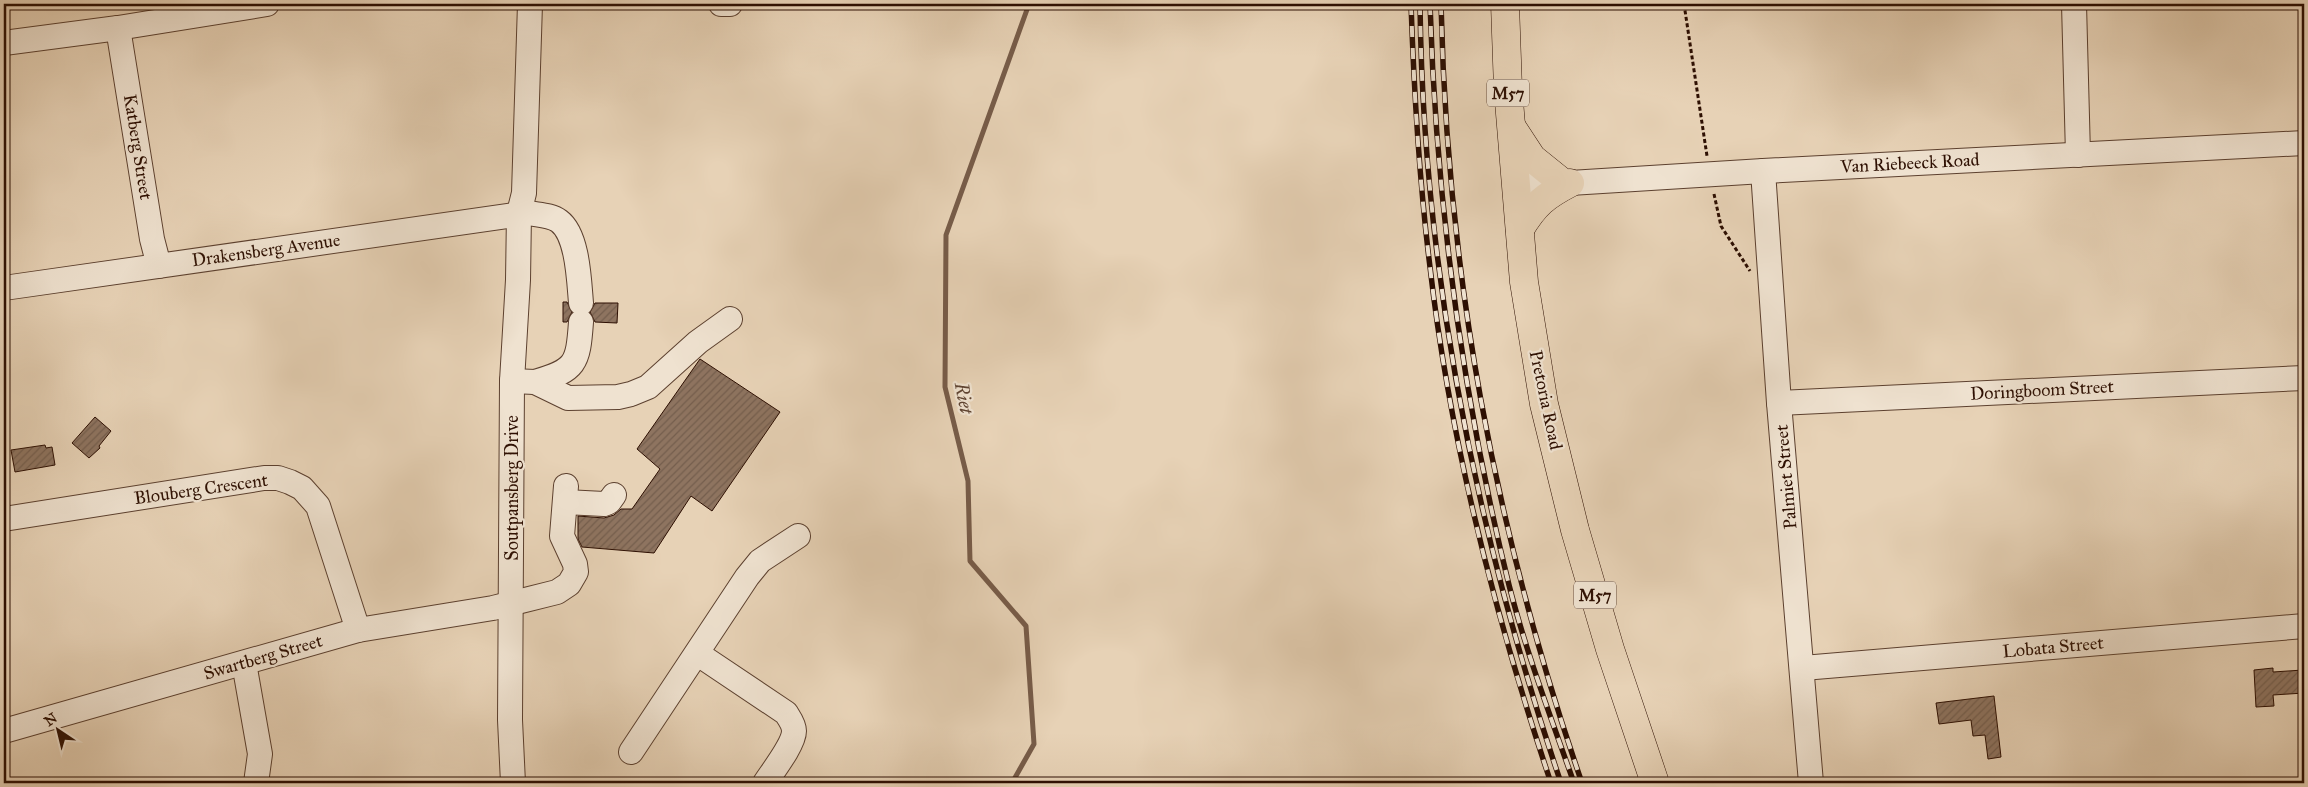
<svg xmlns="http://www.w3.org/2000/svg" width="2308" height="787" font-family="'IM FELL Great Primer',serif">
	<defs>
		<pattern id="building-hatch" width="6" height="6" patternUnits="userSpaceOnUse" patternTransform="scale(1.25)"><rect width="6" height="6" fill="#8e7460"/><path d="M-1 1l2-2M0 6l6-6M5 7l2-2" fill="none" stroke="#745e4d"/></pattern>
	</defs>
	<rect width="100%" height="100%" fill="#e7d2b6"/>
	<filter id="stains"><feTurbulence type="fractalNoise" baseFrequency=".004" numOctaves="4"/><feColorMatrix values="0 0 0 0 .2 0 0 0 0 .09 0 0 0 0 .02 0 0 0 .5 -.17"/></filter>
	<radialGradient id="worn" r=".72"><stop offset=".6" stop-color="#630" stop-opacity="0"/><stop offset="1" stop-color="#630" stop-opacity=".3"/></radialGradient>
	<g fill="none" stroke-linecap="round" stroke-linejoin="round">
		<!-- stream -->
		<path stroke="#775c49" stroke-width="5" d="M1012 783 1034 744 1026 626 970 561 968 481 945 387 946 235 1029 4"/>
	</g>
	<!-- building -->
	<g fill="url(#building-hatch)" stroke="#2d0f02">
		<path d="M563 302H567L572 312 567 322H563Z"/>
		<path d="M595 303H618L617 323 595 322 590 312Z"/>
		<path d="M700 359 780 412 712 511 691 496 654 553 582 547 578 539V516L604 518 614 515 621 509H632L660 469 637 449Z"/>
		<path d="M95 417 111 431 99 446 100 448 89 458 72 443Z"/>
		<path d="M45 445 46 448 52 447 55 465 15 472 11 450Z"/>
		<path d="M2273 668V672L2303 670 2304 693 2273 695 2274 706 2256 707 2254 670Z"/>
		<path d="M1994 696 2001 757 1988 759 1985 735 1973 736 1971 720 1939 724 1936 703Z"/>
	</g>
	<g fill="none" stroke-linecap="round" stroke-linejoin="round">
		<defs>
			<g id="minor">
				<path d="M721 4H730"/>
				<path d="M2074 4 2078 155"/>
				<path d="M118 28 152 239 159 266"/>
				<path d="M4 43 118 28 267 4"/>
				<path d="M1763 171 1779 403 1811 783"/>
				<path d="M1517 183H1570L1763 171 2304 143"/>
				<path d="M4 288 529 213C539 215 551 215 559 221 578 235 579 281 581 303"/>
				<path d="M512 381 535 382 568 398 618 397 631 394 648 387 698 342 730 319"/>
				<path d="M535 382C576 370 578 364 581 322"/>
				<path d="M1779 403 2304 378"/>
				<path d="M565 502 604 504 609 502 614 495"/>
				<path d="M4 519 264 478H278L290 482 302 488 318 506 358 630"/>
				<path d="M698 654 786 713C789 718 794 724 794 731 794 744 772 772 765 783"/>
				<path d="M244 663 260 754 256 783"/>
				<path d="M1803 668 2304 626"/>
				<path d="M4 731 358 630 493 608 557 592 569 584 576 572 575 564 562 536 566 486"/>
				<path d="M631 752 747 577 760 561 798 536"/>
				<path d="M513 783 510 720 512 381 518 280 519 213 524 193 530 4"/>
			</g>
			<g id="major">
				<path d="M1505 4 1508 89 1524 282 1544 404 1575 530 1610 649 1655 783"/>
				<path d="M1513 129 1532 158 1563 183"/>
				<path d="M1520 229C1535 204 1545 196 1570 183"/>
			</g>
		</defs>
		<!-- minor casing -->
		<use href="#minor" stroke="#5c402f" stroke-width="26"/>
		<!-- major casing -->
		<use href="#major" stroke="#2d0f02" stroke-width="29"/>
		<!-- path -->
		<g stroke="#2d0f02" stroke-width="3" stroke-dasharray="4 2.5" stroke-linecap="butt">
			<path d="M1684 4 1707 156"/>
			<path d="M1714 194 1721 226 1750 271"/>
		</g>
		<!-- minor -->
		<use href="#minor" stroke="#efe2d0" stroke-width="24"/>
		<!-- major -->
		<use href="#major" stroke="#e7d2b6" stroke-width="28"/>
		<defs>
			<g id="rail">
				<path d="M1411 4C1414 92 1419 179 1430 267 1450 442 1495 616 1551 783"/>
				<path d="M1420 4C1423 269 1476 533 1561 783"/>
				<path d="M1430 4C1436 200 1462 395 1509 585 1526 652 1551 718 1574 783"/>
				<path d="M1441 4C1447 274 1494 528 1582 783"/>
			</g>
		</defs>
		<!-- rail casing -->
		<use href="#rail" stroke="#2d0f02" stroke-width="5.5"/>
		<!-- rail -->
		<use href="#rail" stroke="#efe2d0" stroke-width="4" stroke-dasharray="11" stroke-linecap="butt"/>
	</g>
	<g text-anchor="middle" dominant-baseline="central" stroke-width="4.5" stroke-linejoin="round" paint-order="stroke">
		<!-- shield labels -->
		<g fill="#efe2d0" stroke="#674e40" stroke-width="1">
			<rect x="1487" y="79.5" width="42" height="27" rx="4"/>
			<rect x="1574" y="581.5" width="42" height="27" rx="4"/>
		</g>
		<g font-size="16" font-weight="bold" fill="#2d0f02">
			<text x="1508" y="93">M57</text>
			<text x="1595" y="595">M57</text>
		</g>
		<!-- street labels -->
		<g font-size="18" fill="#2d0f02" stroke="#efe2d0">
			<text transform="translate(138 147) rotate(81)">Katberg Street</text>
			<text transform="translate(1910 163) rotate(-3)">Van Riebeeck Road</text>
			<text transform="translate(266 250) rotate(-8)">Drakensberg Avenue</text>
			<text transform="translate(2042 390) rotate(-3)">Doringboom Street</text>
			<text transform="translate(1546 400) rotate(78)">Pretoria Road</text>
			<text transform="translate(1786 477) rotate(-95)">Palmiet Street</text>
			<text transform="translate(512 488) rotate(-90)">Soutpansberg Drive</text>
			<text transform="translate(201 489) rotate(-8)">Blouberg Crescent</text>
			<text transform="translate(2053 647) rotate(-5)">Lobata Street</text>
			<text transform="translate(263 657) rotate(-16)">Swartberg Street</text>
		</g>
		<!-- water labels -->
		<g font-size="19" font-style="italic" fill="#5e4332" stroke="#efe2d0">
			<text transform="translate(964 398) rotate(79)">Riet</text>
		</g>
	</g>
	<!-- margin -->
	<rect width="2308" height="787" fill="none" stroke="#e7d2b6" stroke-width="20"/>
	<rect x="5" y="5" width="2298" height="777" fill="none" stroke="#2d0f02" stroke-width="2.5"/>
	<rect x="10" y="10" width="2288" height="767" fill="none" stroke="#2d0f02"/>
	<!-- north arrow -->
	<g transform="translate(58 730) rotate(325)" stroke="#efe2d0" stroke-width="4" paint-order="stroke">
	<path d="M0-4L9 19L0 12L-9 19Z" fill="#2d0f02"/>
	<text y="-8" font-size="14" font-weight="bold" text-anchor="middle" fill="#2d0f02">N</text>
	</g>
	<rect width="100%" height="100%" filter="url(#stains)"/>
	<rect width="100%" height="100%" fill="url(#worn)"/>
</svg>
